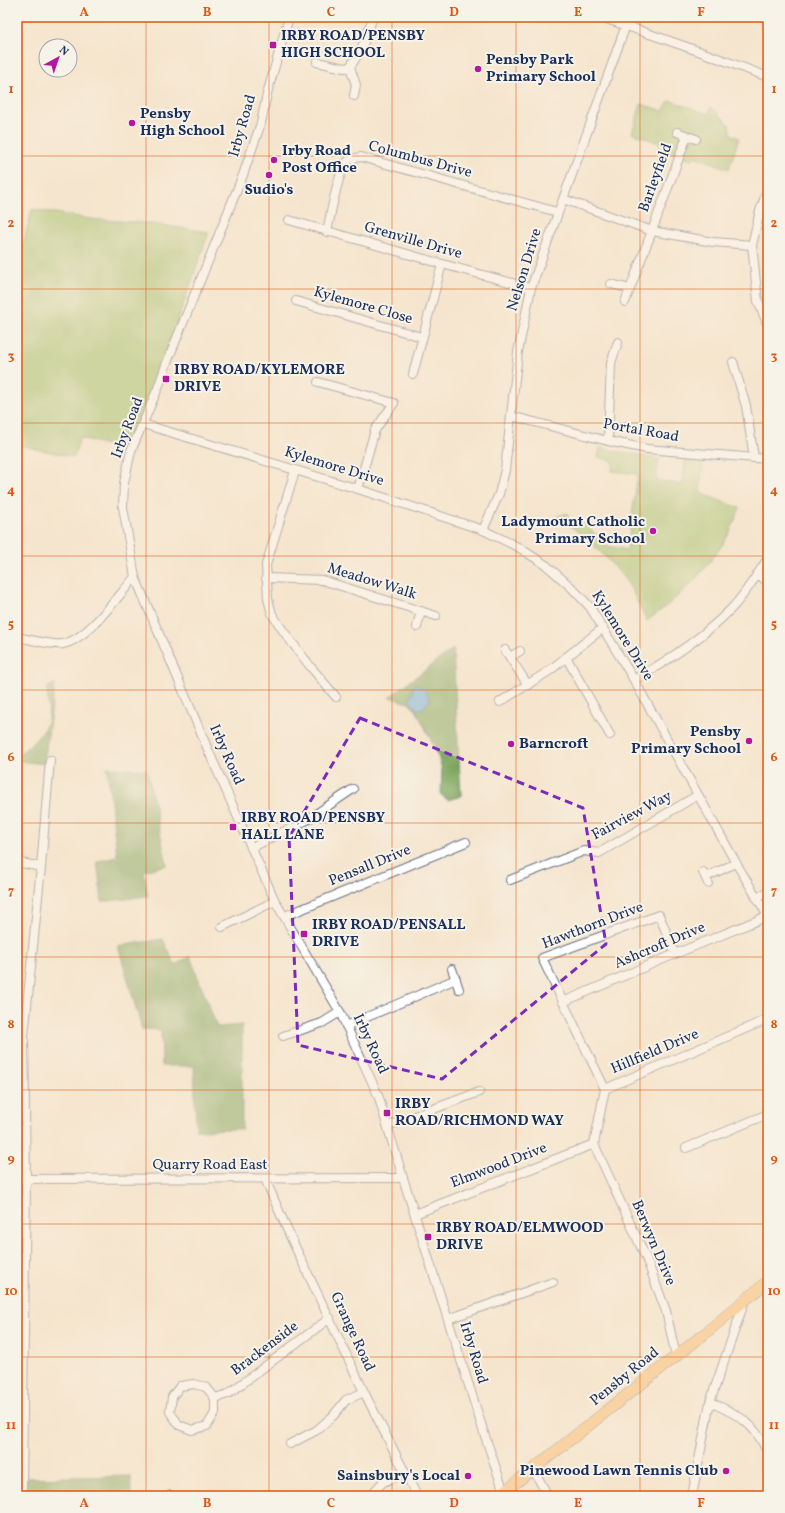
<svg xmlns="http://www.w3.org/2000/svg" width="785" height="1513" font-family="Vollkorn,serif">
	<rect width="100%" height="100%" fill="#f7f3e8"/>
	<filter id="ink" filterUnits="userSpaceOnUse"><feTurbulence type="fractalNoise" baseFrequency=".025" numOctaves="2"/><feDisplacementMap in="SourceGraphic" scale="8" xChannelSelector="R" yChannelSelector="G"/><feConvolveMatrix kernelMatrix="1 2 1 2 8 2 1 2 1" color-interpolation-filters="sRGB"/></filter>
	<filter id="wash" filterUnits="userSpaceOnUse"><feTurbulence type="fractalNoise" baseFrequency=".012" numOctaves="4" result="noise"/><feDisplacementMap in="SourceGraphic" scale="16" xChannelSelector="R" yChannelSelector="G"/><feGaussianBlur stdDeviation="0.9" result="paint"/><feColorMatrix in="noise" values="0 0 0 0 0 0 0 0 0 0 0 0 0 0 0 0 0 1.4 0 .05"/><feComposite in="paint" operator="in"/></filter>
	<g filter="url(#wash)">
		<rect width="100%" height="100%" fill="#f5e5ce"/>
		<!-- green -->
		<g fill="#9dc06a" stroke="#5c7864">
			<path d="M669 101H672L708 114 711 107 729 124 731 134 739 138 729 169 694 156 692 160 665 150 667 146 632 133 641 104 663 111Z"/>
			<path d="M32 209 91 219 146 223 209 232 131 451 80 438 74 457 17 445V267Z"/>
			<path d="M600 448 659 459 656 480 682 485 686 458 703 460 700 493 740 508C735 519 732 530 726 539 705 573 679 597 647 621 641 610 636 598 630 587 614 563 581 530 555 517L567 513 568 518 575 523 581 522 603 540 602 545 627 550 638 474 612 471 613 461 598 457Z"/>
		</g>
		<!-- forest -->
		<g fill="#7ea65e" stroke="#4c6a5e">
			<path d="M453 649 461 796 448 800 441 795 442 769 436 750 416 710 408 703 389 697Z"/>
			<path d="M55 683 44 764 17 761V755C29 747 43 735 48 720 50 711 47 698 47 688Z"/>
			<path d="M107 767 147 770 167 865 144 871 148 896 102 902 97 861 117 857Z"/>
			<path d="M163 939 175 965 190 956 217 1027 242 1025V1129L196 1130 194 1066H162L161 1030 142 1029 118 946Z"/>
			<path d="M131 1476V1496H17V1478Z"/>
		</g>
		<!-- water -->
		<path fill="#70b2e5" stroke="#4670a2" d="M414 684 424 689 430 700 423 708 416 710 415 706 409 700 413 692Z"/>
	</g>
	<g filter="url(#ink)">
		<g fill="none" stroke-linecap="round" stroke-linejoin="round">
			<defs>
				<g id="minor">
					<path d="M289 17 267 94 261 123 243 175 166 365 158 388 131 451 124 483 123 507 135 577 209 752 275 901 340 1012 378 1095 403 1178 484 1433 504 1492"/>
					<path d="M601 17 704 53 768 77"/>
					<path d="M317 62 344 68 350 67"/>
					<path d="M354 96 356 85 350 67 361 50 373 17"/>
					<path d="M677 132 696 139"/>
					<path d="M768 188 760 211 752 245 758 301 768 326"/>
					<path d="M563 199 652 231 713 242 752 245"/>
					<path d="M289 220 442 264 531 288"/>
					<path d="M327 232C330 218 338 171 347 162 351 158 355 158 361 157L557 212"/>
					<path d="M611 284 630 289"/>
					<path d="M296 301 422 337"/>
					<path d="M625 302 652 231 687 136"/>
					<path d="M733 362 746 406 754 458"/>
					<path d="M413 374 442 264"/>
					<path d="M318 382 394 403 375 430 358 489"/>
					<path d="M511 416 608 441 647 449 768 459"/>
					<path d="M143 424 358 489 483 530 518 547 546 565 571 587 590 607 634 680 736 863 768 916"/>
					<path d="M608 441 611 363 618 342"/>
					<path d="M295 471 266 565 268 599 272 614 284 632 310 666 336 697"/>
					<path d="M483 530 499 494 505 470 518 352 531 288 626 25"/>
					<path d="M757 574 768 582"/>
					<path d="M266 578 322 580 436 616"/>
					<path d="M417 627 421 611"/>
					<path d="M17 637C28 639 54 646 63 644 87 640 119 595 135 577"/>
					<path d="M505 650 528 685"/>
					<path d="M510 657 520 651"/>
					<path d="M566 657 610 735"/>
					<path d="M634 680C669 660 704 637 732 608 746 593 757 575 768 558"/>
					<path d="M500 702 549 671 603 628"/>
					<path d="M251 848 307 820 353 789"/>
					<path d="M17 862 41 867"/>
					<path d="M703 872 708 883"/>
					<path d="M706 877 736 863"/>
					<path d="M510 880 584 851 599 853 698 795"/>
					<path d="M756 897 768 892"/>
					<path d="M285 916 466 842"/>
					<path d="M222 927 275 901"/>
					<path d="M452 969 459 989"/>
					<path d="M563 1002 675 954 768 916"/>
					<path d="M346 1026 456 979"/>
					<path d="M283 1036 322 1023 340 1012"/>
					<path d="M605 1089 542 958 659 915 675 954"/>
					<path d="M605 1089 768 1019"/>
					<path d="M388 1126 479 1092"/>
					<path d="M594 1144 646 1258 666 1311 676 1356"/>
					<path d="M594 1144 605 1089"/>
					<path d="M686 1148 768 1114"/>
					<path d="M17 1179 403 1178"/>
					<path d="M265 1179 291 1238 364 1392 417 1496"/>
					<path d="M415 1214 594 1144"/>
					<path d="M448 1319 553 1282"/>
					<path d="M194 1384 206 1387 215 1398V1413L207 1426 192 1430 179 1425 170 1412 172 1397 180 1386Z"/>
					<path d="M215 1398 228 1394 330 1318"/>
					<path d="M710 1402C739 1415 754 1422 768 1453"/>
					<path d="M290 1444 317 1430 333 1416 346 1400 364 1392"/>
					<path d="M533 1469 548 1496"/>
					<path d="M22 1488 26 1179 24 1036 41 867 50 760"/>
					<path d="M170 1495V1496"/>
					<path d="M370 1496 383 1482 405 1473"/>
					<path d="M692 1496 710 1402 745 1300"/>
				</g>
				<path id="major" d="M499 1496 703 1335 768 1281"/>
			</defs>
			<!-- minor casing -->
			<use href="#minor" stroke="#676f85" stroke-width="10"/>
			<!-- major casing -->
			<use href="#major" stroke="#676f85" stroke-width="12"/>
			<!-- minor -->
			<use href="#minor" stroke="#fff" stroke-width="8"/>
			<!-- major -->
			<use href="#major" stroke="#fcbd6f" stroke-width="11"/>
		</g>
	</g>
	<!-- marked area -->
	<path d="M0 0H785V1513H0ZM360 718 583 808 606 944 442 1079 298 1045 289 837Z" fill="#f5e5ce" fill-opacity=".55" fill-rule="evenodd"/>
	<path fill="none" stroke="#7b2cbf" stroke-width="3" stroke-dasharray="8 5" stroke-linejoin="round" d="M360 718 583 808 606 944 442 1079 298 1045 289 837Z"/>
	<!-- grid -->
	<path fill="none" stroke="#de5710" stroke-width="1" stroke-opacity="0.55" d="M146 17V1496M269 17V1496M392 17V1496M516 17V1496M640 17V1496M17 156H768M17 289H768M17 423H768M17 556H768M17 690H768M17 823H768M17 957H768M17 1090H768M17 1224H768M17 1357H768"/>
	<!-- markers -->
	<g fill="#b5179e" stroke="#f7f3e8" stroke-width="1.5">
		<rect x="269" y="41" width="8" height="8" rx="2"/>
		<circle cx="478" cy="69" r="4"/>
		<circle cx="132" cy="123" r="4"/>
		<circle cx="274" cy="160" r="4"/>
		<circle cx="269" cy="175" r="4"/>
		<rect x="162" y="375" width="8" height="8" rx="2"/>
		<circle cx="653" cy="531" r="4"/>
		<circle cx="749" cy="741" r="4"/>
		<circle cx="511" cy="744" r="4"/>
		<rect x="229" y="823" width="8" height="8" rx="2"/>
		<rect x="300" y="930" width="8" height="8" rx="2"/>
		<rect x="383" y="1109" width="8" height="8" rx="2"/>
		<rect x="424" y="1233" width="8" height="8" rx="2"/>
		<circle cx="726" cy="1471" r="4"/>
		<circle cx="468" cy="1476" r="4"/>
	</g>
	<g text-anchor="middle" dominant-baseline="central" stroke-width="4" stroke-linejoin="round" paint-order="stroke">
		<!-- poi labels -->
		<g font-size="15" font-weight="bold" fill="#1b2f5e" stroke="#f7f3e8" text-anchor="start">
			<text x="281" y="36">IRBY ROAD/PENSBY<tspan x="281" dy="17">HIGH SCHOOL</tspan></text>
			<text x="486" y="60">Pensby Park<tspan x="486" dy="17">Primary School</tspan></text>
			<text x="140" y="114">Pensby<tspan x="140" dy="17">High School</tspan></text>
			<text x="282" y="151">Irby Road<tspan x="282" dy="17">Post Office</tspan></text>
			<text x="269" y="190" text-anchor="middle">Sudio's</text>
			<text x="174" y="370">IRBY ROAD/KYLEMORE<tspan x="174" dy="17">DRIVE</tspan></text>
			<text x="645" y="522" text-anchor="end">Ladymount Catholic<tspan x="645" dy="17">Primary School</tspan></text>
			<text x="741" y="732" text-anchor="end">Pensby<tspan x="741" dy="17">Primary School</tspan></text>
			<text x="519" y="744">Barncroft</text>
			<text x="241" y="818">IRBY ROAD/PENSBY<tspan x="241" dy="17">HALL LANE</tspan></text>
			<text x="312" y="925">IRBY ROAD/PENSALL<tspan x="312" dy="17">DRIVE</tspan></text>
			<text x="395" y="1104">IRBY<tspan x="395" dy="17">ROAD/RICHMOND WAY</tspan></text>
			<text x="436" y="1228">IRBY ROAD/ELMWOOD<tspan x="436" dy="17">DRIVE</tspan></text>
			<text x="718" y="1471" text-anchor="end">Pinewood Lawn Tennis Club</text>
			<text x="460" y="1476" text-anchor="end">Sainsbury's Local</text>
		</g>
		<!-- street labels -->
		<g font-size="15" fill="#1b2f5e" stroke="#f7f3e8">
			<text transform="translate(243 126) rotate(-74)">Irby Road</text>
			<text transform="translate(420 160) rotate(15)">Columbus Drive</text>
			<text transform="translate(656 178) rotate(-70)">Barleyfield</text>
			<text transform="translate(413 241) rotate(16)">Grenville Drive</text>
			<text transform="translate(525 270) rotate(-73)">Nelson Drive</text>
			<text transform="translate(363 306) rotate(16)">Kylemore Close</text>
			<text transform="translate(128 428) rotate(-69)">Irby Road</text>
			<text transform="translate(641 431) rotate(10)">Portal Road</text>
			<text transform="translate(334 467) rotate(17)">Kylemore Drive</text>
			<text transform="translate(372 582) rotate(17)">Meadow Walk</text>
			<text transform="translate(622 636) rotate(58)">Kylemore Drive</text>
			<text transform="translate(226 755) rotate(66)">Irby Road</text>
			<text transform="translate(632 816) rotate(-28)">Fairview Way</text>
			<text transform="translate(370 866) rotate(-22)">Pensall Drive</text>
			<text transform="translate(593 926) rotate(-21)">Hawthorn Drive</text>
			<text transform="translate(660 946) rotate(-23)">Ashcroft Drive</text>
			<text transform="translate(370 1044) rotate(65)">Irby Road</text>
			<text transform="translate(655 1052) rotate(-23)">Hillfield Drive</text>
			<text x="210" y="1165">Quarry Road East</text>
			<text transform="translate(499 1166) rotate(-21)">Elmwood Drive</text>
			<text transform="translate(653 1243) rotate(67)">Berwyn Drive</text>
			<text transform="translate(352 1332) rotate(65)">Grange Road</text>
			<text transform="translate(265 1349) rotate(-37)">Brackenside</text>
			<text transform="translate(473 1353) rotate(73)">Irby Road</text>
			<text transform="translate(625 1377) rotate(-39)">Pensby Road</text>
		</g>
	</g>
	<!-- margin -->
	<rect width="785" height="1513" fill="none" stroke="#f7f3e8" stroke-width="44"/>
	<!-- north arrow -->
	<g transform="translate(58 58) rotate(40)"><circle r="19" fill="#f7f3e8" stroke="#9fa5b1"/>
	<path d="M0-3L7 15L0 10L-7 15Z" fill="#b5179e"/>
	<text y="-6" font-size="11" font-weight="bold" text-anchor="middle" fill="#1b2f5e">N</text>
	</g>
	<rect x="22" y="22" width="741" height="1469" fill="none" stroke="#de5710" stroke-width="1.5"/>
	<g font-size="13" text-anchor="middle" font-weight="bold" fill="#de5710">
		<text x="84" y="16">A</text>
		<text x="207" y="16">B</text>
		<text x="331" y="16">C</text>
		<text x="454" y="16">D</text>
		<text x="578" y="16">E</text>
		<text x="701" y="16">F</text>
		<text x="11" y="93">1</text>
		<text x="774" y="93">1</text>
		<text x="11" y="227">2</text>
		<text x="774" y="227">2</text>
		<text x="11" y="360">3</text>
		<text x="774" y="360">3</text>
		<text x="11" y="494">4</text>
		<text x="774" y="494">4</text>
		<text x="11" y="628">5</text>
		<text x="774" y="628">5</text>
		<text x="11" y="761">6</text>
		<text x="774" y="761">6</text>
		<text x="11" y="895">7</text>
		<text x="774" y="895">7</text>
		<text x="11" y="1028">8</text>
		<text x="774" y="1028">8</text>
		<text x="11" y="1162">9</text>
		<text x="774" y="1162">9</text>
		<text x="11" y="1295">10</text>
		<text x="774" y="1295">10</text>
		<text x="11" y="1429">11</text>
		<text x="774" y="1429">11</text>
		<text x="84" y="1507">A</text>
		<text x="207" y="1507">B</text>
		<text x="331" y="1507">C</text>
		<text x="454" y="1507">D</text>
		<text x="578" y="1507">E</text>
		<text x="701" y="1507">F</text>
	</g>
</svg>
